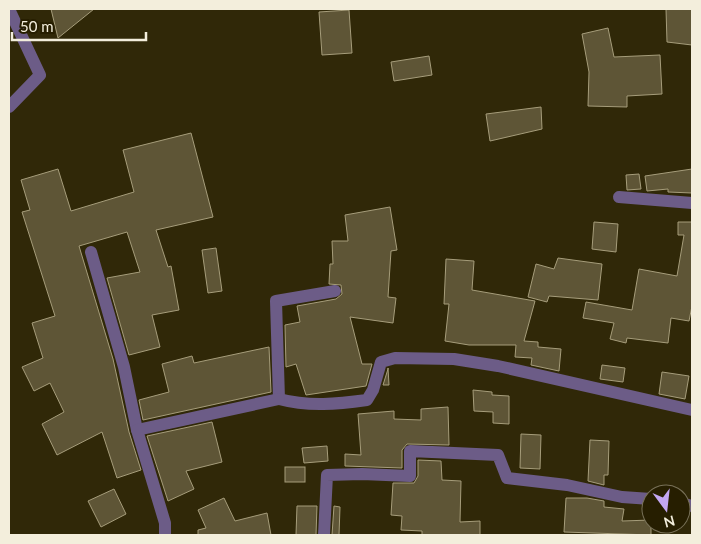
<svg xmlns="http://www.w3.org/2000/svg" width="701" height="544" font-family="Lato,sans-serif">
	<rect width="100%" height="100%" fill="#302808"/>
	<!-- building -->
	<g fill="#5e5536" stroke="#a69d7b">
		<path d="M51 9H94L58 38Z"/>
		<path d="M666 9H692V45L667 42Z"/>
		<path d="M349 10 352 53 322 55 319 12Z"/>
		<path d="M608 28 614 57 660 55 662 94 627 96V107L588 106 589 72 582 34Z"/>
		<path d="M429 56 432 75 394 81 391 62Z"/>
		<path d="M541 107 542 129 490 141 486 114Z"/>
		<path d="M191 133 213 217 156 230 168 267 171 266 179 310 152 315 160 347 129 355 107 278 140 272 127 232 79 246 113 359 129 432 141 470 117 478 102 432 57 455 42 424 64 412 50 383 34 391 22 367 43 358 32 323 55 316 22 212 30 210 21 180 58 169 71 211 134 192 123 150Z"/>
		<path d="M692 169V193L668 192V189L647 191 645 176Z"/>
		<path d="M639 174 641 189 627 190 626 175Z"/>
		<path d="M390 207 397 250 391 251 388 297 396 298 393 323 350 317 362 364H372L366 386 306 395 296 364 286 367 285 325 300 322 297 306 336 299 342 294 341 285 329 284 330 264H333L332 241H348L345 215Z"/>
		<path d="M594 222 618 224 616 252 592 249Z"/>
		<path d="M678 222H692V306L689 321 671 318 668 343 627 338 626 343 610 339 614 323 583 318 586 302 632 310 639 269 677 276 684 235H678Z"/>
		<path d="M216 248 222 291 208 293 202 250Z"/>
		<path d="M558 258 602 264 598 300 549 296 547 302 528 297 536 264 554 269Z"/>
		<path d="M446 259 474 261 472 290 535 301 524 341 538 342V347L561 349 559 371 531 365 532 358 515 357 516 345H469L445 341 449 304H444Z"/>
		<path d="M269 347 271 392 143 420 139 400 169 392 162 364 192 356 194 363Z"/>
		<path d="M602 365 625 368 623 382 600 379Z"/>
		<path d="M388 368 389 385H383L388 369Z"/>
		<path d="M662 372 689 376 685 399 659 394Z"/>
		<path d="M473 390 492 392V395L509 396V424L493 423V412L474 411Z"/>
		<path d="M448 407 449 445 407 444 402 450V468L345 466V454L361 455 358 414 394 411V419L421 420V409Z"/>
		<path d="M212 422 222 462 186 471 194 489 168 501 147 436Z"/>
		<path d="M521 434 541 435 540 469 520 468Z"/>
		<path d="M590 440 609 441 608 475H604V485L588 481Z"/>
		<path d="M327 446 328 461 304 463 302 448Z"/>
		<path d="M418 460 441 461 442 480 461 481 460 522 480 521V535H422V531L401 530 402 516 391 515 393 483H414L418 476Z"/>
		<rect x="285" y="467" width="20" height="15"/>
		<path d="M114 489 126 514 101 527 88 501Z"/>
		<path d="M224 498 235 521 267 513 271 535H198V530L206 528 198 510Z"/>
		<path d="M566 498H587L604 501V507L624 509 622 521 651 520V535L564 532Z"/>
		<path d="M297 506H317L316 535H296Z"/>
		<path d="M334 506 340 507 339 535H332Z"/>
	</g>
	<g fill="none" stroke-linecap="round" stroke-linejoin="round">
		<!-- minor -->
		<g stroke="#6c5c87" stroke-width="12">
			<path d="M9 107 40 75 9 9"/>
			<path d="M619 197 692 203"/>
			<path d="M91 252 124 367 137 430"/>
			<path d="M335 291 276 301 279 399C309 407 338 404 367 400L373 390 381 362 395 358 454 359 498 366 692 410"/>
			<path d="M681 503 692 506"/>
			<path d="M165 535V523L137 430 279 399"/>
			<path d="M324 535 327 475 362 474 410 476V451L498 455 507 478 567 485 622 497 651 499"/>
		</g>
	</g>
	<!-- border -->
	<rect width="701" height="544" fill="none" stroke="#f3eedc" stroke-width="20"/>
	<!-- north arrow -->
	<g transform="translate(666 509) rotate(165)"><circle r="24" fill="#261e00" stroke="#787158"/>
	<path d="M0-4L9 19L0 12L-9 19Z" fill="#c3a7f2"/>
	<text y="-8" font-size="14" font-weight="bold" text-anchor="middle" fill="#f3eedc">N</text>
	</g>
	<!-- scale -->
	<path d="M12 32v8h134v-8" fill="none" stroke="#f3eedc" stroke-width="2.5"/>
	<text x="20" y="32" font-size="15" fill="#f3eedc" stroke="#261e00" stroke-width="4" paint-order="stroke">50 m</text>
</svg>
